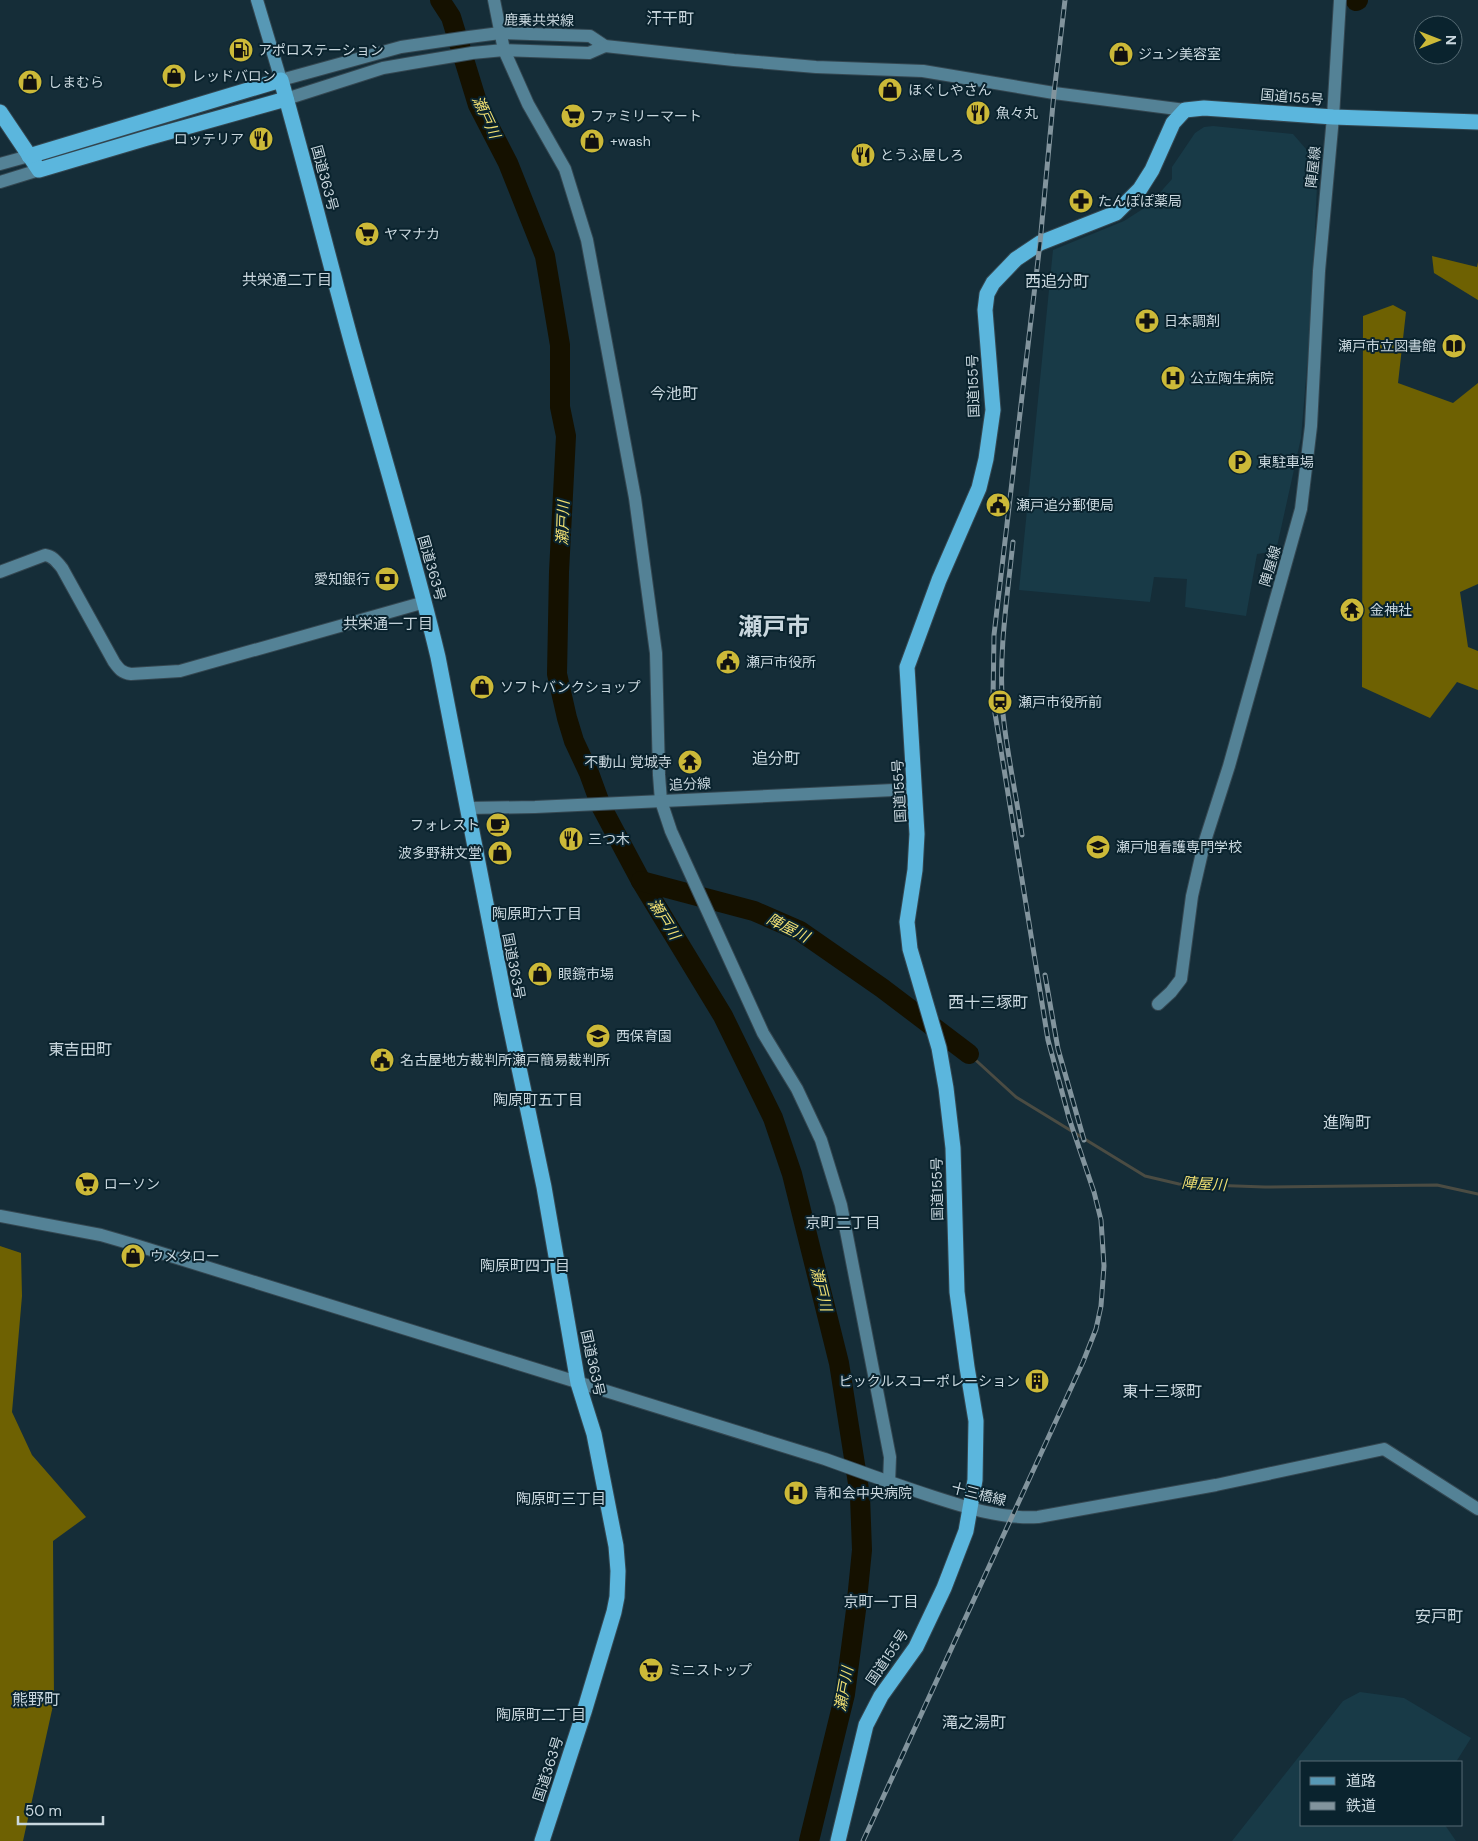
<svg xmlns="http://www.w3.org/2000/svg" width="1478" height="1841" font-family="'DM Sans','Noto Sans JP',sans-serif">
	<rect width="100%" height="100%" fill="#152d38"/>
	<!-- built -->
	<g fill="#183a47">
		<path d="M1213 126 1293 134 1318 163 1311 318 1301 438 1276 551 1257 554 1246 616 1185 607 1187 579 1154 577 1150 602 1019 590 1053 250 1124 221 1149 205 1172 179V167L1195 133 1204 127Z"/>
		<path d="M1360 1692 1404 1698 1471 1738 1456 1762H1302V1825H1445L1456 1841H1232L1343 1701Z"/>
	</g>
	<!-- forest -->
	<g fill="#6e6102">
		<path d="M1432 256 1477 267 1478 262V300L1434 273Z"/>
		<path d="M1393 305 1406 312 1398 383 1453 403 1478 383V584L1460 592 1468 647 1478 651V690L1457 682 1430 718 1362 687 1363 316Z"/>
		<path d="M0 1246 21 1253 22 1296 12 1412 32 1455 86 1517 53 1541 54 1701 23 1841H0Z"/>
	</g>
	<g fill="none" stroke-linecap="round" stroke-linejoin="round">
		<!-- stream -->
		<path stroke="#4b4c43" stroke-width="3" d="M969 1054 1016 1097 1145 1176 1179 1184 1265 1187 1437 1185 1478 1194"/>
		<!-- river -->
		<g stroke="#151100" stroke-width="20">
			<path d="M440 0 451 17 478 105 508 163 545 256 560 345V407L566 436 559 572 557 674 567 718 574 741 589 773 601 806 641 881 723 1016 773 1118 792 1174 839 1363 860 1496 862 1550 856 1610 845 1694 809 1841"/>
			<path d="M1356 1 1358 0"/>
			<path d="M641 881 754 911 800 931 882 988 969 1054"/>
		</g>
		<defs>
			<g id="secondary">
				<path d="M494 0 504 50 528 104 565 169 587 240 635 498 656 653 659 775 661 801 671 831 763 1033 797 1089 821 1140 841 1205 890 1457 889 1483"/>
				<path d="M281 80 401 47 469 37 500 33 590 36 605 46 734 60 816 67 923 71 1054 93 1185 110"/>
				<path d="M286 99 383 68 412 63 472 53 504 50 589 53 605 46"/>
				<path d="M0 164 29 156"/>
				<path d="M0 182 39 170"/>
				<path d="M0 572 45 555C53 556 57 562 62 568L114 662C119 669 122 673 131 674L180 671 425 602"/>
				<path d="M467 808 535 807 915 789"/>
				<path d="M1158 1004 1171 992 1181 979 1192 896 1204 844 1229 766 1301 509 1311 426 1319 271 1333 117 1340 0"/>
				<path d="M0 1216 101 1235 132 1244 825 1459C861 1472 897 1485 934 1497 968 1508 1002 1519 1038 1517L1216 1485 1384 1449 1478 1509"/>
			</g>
			<path id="primary" d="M257 0 281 80"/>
			<g id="highway">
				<path d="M0 112 39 170 147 138 286 99"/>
				<path d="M29 156 281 80C306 168 328 256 352 344 381 448 413 552 438 657L506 1006 544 1187 578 1383 594 1434 616 1546 618 1571 617 1597 614 1612 584 1712 542 1841"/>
				<path d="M838 1841 866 1725 881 1696 916 1647 944 1588 966 1531 975 1480 976 1421 967 1367 957 1292 953 1148 946 1088 939 1048 910 949 907 922 915 870 917 834 907 667 939 580 979 488 986 459 993 410 985 310 987 294 993 283 1016 259 1040 243 1116 213 1140 189 1152 170 1173 123 1185 110 1204 108 1333 117 1478 122"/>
			</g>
		</defs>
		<!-- secondary casing -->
		<use href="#secondary" stroke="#344751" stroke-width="14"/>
		<!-- primary casing -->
		<use href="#primary" stroke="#344751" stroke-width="14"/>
		<!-- highway casing -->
		<use href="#highway" stroke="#344751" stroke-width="17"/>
		<!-- secondary -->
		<use href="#secondary" stroke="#548296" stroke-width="12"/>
		<!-- primary -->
		<use href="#primary" stroke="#5798b5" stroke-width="12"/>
		<!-- highway -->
		<use href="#highway" stroke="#5bb6dd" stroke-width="15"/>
		<defs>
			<g id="rail">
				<path d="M1013 542C1007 599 998 656 1003 714 1007 754 1016 794 1022 835"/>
				<path d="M1045 975 1058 1049 1084 1140"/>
				<path d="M863 1841 1083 1362 1096 1329 1101 1306 1104 1266 1101 1220 1094 1192 1069 1118 1048 1040 993 701 994 635 1040 243 1054 93 1065 0"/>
			</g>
		</defs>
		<!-- rail casing -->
		<use href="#rail" stroke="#82949d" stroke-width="5"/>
		<!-- rail -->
		<use href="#rail" stroke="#0a232e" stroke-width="3" stroke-dasharray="9" stroke-linecap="butt"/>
	</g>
	<!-- icons -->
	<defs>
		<symbol id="fuel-disc" viewBox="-11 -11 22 22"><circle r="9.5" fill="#ccb938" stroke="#0a232e"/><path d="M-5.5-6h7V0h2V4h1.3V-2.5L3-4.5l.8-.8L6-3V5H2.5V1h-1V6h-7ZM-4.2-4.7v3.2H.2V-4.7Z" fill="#111"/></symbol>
		<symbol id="shop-disc" viewBox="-11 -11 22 22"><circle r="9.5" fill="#ccb938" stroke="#0a232e"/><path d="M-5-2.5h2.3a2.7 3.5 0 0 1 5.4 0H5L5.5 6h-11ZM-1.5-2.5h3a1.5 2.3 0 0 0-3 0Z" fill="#111"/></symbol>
		<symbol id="restaurant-disc" viewBox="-11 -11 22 22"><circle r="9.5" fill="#ccb938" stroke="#0a232e"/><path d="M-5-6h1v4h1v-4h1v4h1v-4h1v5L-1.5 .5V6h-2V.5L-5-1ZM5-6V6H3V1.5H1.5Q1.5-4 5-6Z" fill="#111"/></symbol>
		<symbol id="supermarket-disc" viewBox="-11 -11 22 22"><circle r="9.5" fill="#ccb938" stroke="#0a232e"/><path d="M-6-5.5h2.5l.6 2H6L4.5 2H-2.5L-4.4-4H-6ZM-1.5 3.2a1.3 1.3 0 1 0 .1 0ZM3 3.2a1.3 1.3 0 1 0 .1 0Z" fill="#111"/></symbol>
		<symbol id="pharmacy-disc" viewBox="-11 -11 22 22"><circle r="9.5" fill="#ccb938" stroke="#0a232e"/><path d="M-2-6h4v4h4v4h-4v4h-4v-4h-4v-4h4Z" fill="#111"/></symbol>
		<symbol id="library-disc" viewBox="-11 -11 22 22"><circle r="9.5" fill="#ccb938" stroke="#0a232e"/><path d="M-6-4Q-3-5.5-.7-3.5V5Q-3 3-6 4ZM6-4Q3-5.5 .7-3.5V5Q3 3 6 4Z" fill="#111"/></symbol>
		<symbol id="hospital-disc" viewBox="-11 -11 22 22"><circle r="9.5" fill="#ccb938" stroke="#0a232e"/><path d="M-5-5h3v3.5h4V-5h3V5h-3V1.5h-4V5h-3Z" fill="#111"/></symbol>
		<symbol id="parking-disc" viewBox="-11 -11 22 22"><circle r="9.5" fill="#ccb938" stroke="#0a232e"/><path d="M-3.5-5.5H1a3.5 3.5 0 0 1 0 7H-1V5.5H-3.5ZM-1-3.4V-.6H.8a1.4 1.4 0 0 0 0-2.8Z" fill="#111"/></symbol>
		<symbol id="civic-disc" viewBox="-11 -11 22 22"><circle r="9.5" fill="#ccb938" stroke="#0a232e"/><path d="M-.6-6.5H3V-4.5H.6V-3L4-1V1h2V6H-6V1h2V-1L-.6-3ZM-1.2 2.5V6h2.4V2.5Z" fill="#111"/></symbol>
		<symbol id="bank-disc" viewBox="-11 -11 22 22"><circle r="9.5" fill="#ccb938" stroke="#0a232e"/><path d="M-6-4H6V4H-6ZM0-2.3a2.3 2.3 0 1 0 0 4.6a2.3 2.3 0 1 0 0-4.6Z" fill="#111"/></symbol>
		<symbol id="temple-disc" viewBox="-11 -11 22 22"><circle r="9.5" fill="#ccb938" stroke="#0a232e"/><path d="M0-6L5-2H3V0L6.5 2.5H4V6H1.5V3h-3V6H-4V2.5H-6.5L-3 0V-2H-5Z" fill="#111"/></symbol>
		<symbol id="station-disc" viewBox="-11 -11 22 22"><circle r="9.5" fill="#ccb938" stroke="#0a232e"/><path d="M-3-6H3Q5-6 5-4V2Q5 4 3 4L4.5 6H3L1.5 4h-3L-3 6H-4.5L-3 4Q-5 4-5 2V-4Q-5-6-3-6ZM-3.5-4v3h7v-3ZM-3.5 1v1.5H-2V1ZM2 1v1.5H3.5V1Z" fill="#111"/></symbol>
		<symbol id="cafe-disc" viewBox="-11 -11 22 22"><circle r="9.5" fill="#ccb938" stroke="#0a232e"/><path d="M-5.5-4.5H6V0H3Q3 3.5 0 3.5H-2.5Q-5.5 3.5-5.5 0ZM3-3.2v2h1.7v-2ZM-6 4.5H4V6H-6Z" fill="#111"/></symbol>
		<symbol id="university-disc" viewBox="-11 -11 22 22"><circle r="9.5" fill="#ccb938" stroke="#0a232e"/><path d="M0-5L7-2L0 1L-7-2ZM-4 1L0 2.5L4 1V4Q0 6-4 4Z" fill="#111"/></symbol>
		<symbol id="school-disc" viewBox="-11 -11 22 22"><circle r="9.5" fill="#ccb938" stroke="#0a232e"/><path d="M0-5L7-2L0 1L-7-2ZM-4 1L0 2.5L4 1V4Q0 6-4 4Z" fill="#111"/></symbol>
		<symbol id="building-disc" viewBox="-11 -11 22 22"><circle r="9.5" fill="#ccb938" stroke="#0a232e"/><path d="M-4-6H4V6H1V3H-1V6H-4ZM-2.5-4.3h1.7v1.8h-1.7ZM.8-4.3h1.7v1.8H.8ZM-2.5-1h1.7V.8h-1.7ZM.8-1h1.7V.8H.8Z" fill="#111"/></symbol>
	</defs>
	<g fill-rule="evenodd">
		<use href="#fuel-disc" x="227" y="36" width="28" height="28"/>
		<use href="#shop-disc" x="1107" y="40" width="28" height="28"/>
		<use href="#shop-disc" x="160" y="62" width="28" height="28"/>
		<use href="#shop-disc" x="16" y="68" width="28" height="28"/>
		<use href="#shop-disc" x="876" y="76" width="28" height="28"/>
		<use href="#restaurant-disc" x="964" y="99" width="28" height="28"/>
		<use href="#supermarket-disc" x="559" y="102" width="28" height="28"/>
		<use href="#restaurant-disc" x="247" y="125" width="28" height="28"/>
		<use href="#shop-disc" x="578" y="127" width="28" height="28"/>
		<use href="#restaurant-disc" x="849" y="141" width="28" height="28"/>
		<use href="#pharmacy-disc" x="1067" y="187" width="28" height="28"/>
		<use href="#supermarket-disc" x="353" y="220" width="28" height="28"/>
		<use href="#pharmacy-disc" x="1133" y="307" width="28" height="28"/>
		<use href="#library-disc" x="1440" y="332" width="28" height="28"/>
		<use href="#hospital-disc" x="1159" y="364" width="28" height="28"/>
		<use href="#parking-disc" x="1226" y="448" width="28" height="28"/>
		<use href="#civic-disc" x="984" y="491" width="28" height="28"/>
		<use href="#bank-disc" x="373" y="565" width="28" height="28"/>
		<use href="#temple-disc" x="1338" y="596" width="28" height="28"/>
		<use href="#civic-disc" x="714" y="648" width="28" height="28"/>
		<use href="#shop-disc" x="468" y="673" width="28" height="28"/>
		<use href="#station-disc" x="986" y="688" width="28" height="28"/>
		<use href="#temple-disc" x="676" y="748" width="28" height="28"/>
		<use href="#cafe-disc" x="484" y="811" width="28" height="28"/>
		<use href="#restaurant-disc" x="557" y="825" width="28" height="28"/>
		<use href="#university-disc" x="1084" y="833" width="28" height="28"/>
		<use href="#shop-disc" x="486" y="839" width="28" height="28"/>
		<use href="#shop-disc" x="526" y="960" width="28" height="28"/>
		<use href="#school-disc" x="584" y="1022" width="28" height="28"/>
		<use href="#civic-disc" x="368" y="1046" width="28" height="28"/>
		<use href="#supermarket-disc" x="73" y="1170" width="28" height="28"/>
		<use href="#shop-disc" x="119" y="1242" width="28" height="28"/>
		<use href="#building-disc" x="1023" y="1367" width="28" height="28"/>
		<use href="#hospital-disc" x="782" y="1479" width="28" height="28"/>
		<use href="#supermarket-disc" x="637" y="1656" width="28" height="28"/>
	</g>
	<g text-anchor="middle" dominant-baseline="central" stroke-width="4" stroke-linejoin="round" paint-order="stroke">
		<!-- street labels -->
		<g font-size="14" fill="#c9d7de" stroke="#0a232e">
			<text transform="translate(539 20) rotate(1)">鹿乗共栄線</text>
			<text transform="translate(1292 97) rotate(5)">国道155号</text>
			<text transform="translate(1313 167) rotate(-84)">陣屋線</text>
			<text transform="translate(325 178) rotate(75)">国道363号</text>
			<text transform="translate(973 386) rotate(-92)">国道155号</text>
			<text transform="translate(1270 566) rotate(-74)">陣屋線</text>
			<text transform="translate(432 568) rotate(74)">国道363号</text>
			<text transform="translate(690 784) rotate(-3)">追分線</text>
			<text transform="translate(899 791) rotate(-93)">国道155号</text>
			<text transform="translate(514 966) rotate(79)">国道363号</text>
			<text transform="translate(937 1189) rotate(-91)">国道155号</text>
			<text transform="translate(593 1363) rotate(78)">国道363号</text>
			<text transform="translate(979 1494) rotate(14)">十三橋線</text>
			<text transform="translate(887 1657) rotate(-56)">国道155号</text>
			<text transform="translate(548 1769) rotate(-72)">国道363号</text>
		</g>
		<!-- poi labels -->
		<g font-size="14" fill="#c9d7de" stroke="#0a232e" text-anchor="start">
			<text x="258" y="50">アポロステーション</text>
			<text x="1138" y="54">ジュン美容室</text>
			<text x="192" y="76">レッドバロン</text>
			<text x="48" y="82">しまむら</text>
			<text x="908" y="90">ほぐしやさん</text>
			<text x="996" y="113">魚々丸</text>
			<text x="590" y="116">ファミリーマート</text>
			<text x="244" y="139" text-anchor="end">ロッテリア</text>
			<text x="610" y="141">+wash</text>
			<text x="880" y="155">とうふ屋しろ</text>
			<text x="1098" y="201">たんぽぽ薬局</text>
			<text x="384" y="234">ヤマナカ</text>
			<text x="1164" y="321">日本調剤</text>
			<text x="1436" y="346" text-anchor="end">瀬戸市立図書館</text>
			<text x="1190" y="378">公立陶生病院</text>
			<text x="1258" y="462">東駐車場</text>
			<text x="1016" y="505">瀬戸追分郵便局</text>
			<text x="370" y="579" text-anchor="end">愛知銀行</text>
			<text x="1370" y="610">金神社</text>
			<text x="746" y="662">瀬戸市役所</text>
			<text x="500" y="687">ソフトバンクショップ</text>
			<text x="1018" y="702">瀬戸市役所前</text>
			<text x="672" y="762" text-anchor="end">不動山 覚城寺</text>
			<text x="480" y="825" text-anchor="end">フォレスト</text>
			<text x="588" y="839">三つ木</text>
			<text x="1116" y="847">瀬戸旭看護専門学校</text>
			<text x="482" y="853" text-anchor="end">波多野耕文堂</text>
			<text x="558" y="974">眼鏡市場</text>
			<text x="616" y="1036">西保育園</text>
			<text x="400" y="1060">名古屋地方裁判所瀬戸簡易裁判所</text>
			<text x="104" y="1184">ローソン</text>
			<text x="150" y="1256">ウメタロー</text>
			<text x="1020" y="1381" text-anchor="end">ピックルスコーポレーション</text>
			<text x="814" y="1493">青和会中央病院</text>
			<text x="668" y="1670">ミニストップ</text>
		</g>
		<!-- water labels -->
		<g font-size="15" font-style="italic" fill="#f0df72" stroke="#0a232e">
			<text transform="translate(486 117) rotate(65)">瀬戸川</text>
			<text transform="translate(563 523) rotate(-88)">瀬戸川</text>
			<text transform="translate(664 919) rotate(58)">瀬戸川</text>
			<text transform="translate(788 928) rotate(27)">陣屋川</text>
			<text transform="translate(1204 1184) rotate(3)">陣屋川</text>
			<text transform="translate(821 1289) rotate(76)">瀬戸川</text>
			<text transform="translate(844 1689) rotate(-80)">瀬戸川</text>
		</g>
		<!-- neighbourhood labels -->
		<g font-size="15" fill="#c9d7de" stroke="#0a232e">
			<text x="287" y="280">共栄通二丁目</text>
			<text x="388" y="624">共栄通一丁目</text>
			<text x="537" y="914">陶原町六丁目</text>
			<text x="538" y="1100">陶原町五丁目</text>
			<text x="843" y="1223">京町二丁目</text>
			<text x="525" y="1266">陶原町四丁目</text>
			<text x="561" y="1499">陶原町三丁目</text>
			<text x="881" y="1602">京町一丁目</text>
			<text x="541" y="1715">陶原町二丁目</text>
		</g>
		<!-- quarter labels -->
		<g font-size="16" fill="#c9d7de" stroke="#0a232e">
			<text x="670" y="18">汗干町</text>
			<text x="1057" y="281">西追分町</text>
			<text x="674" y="393">今池町</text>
			<text x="776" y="758">追分町</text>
			<text x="988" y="1002">西十三塚町</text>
			<text x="80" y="1049">東吉田町</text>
			<text x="1347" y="1122">進陶町</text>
			<text x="1162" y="1391">東十三塚町</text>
			<text x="1439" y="1616">安戸町</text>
			<text x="36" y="1699">熊野町</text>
			<text x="974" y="1722">滝之湯町</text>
		</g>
		<!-- town labels -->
		<g font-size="24" font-weight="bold" fill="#c9d7de" stroke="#0a232e">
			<text x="774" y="626">瀬戸市</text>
		</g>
	</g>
	<!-- legend -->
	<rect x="1300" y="1761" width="162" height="65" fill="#0a232e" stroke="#566b74"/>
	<rect x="1310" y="1777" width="25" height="8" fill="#5798b5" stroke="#566b74"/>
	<text x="1346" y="1786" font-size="15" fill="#c9d7de">道路</text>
	<rect x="1310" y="1802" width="25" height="8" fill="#82949d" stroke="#566b74"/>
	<text x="1346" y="1811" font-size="15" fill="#c9d7de">鉄道</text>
	<!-- north arrow -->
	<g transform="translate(1438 40) rotate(90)"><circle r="24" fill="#0a232e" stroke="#566b74"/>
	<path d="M0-4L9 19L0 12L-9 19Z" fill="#ccb938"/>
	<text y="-8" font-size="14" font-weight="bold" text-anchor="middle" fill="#c9d7de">N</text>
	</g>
	<!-- scale -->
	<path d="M18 1816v8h85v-8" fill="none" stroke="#c9d7de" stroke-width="2.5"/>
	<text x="25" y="1816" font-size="15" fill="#c9d7de" stroke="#0a232e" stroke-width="4" paint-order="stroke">50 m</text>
</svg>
